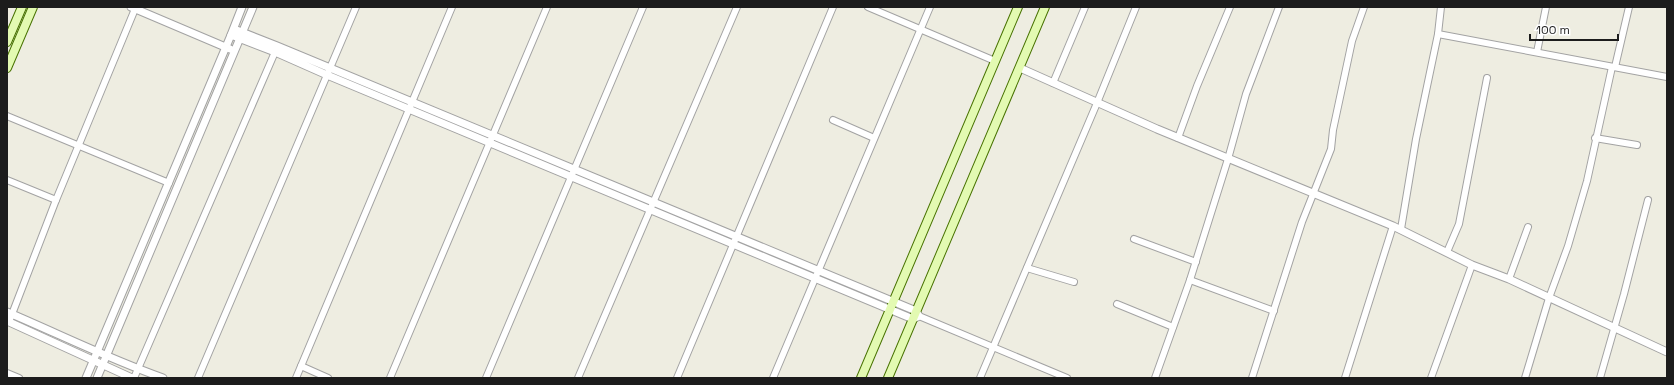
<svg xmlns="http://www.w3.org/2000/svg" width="1674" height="385" font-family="'Space Grotesk',sans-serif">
	<rect width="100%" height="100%" fill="#eeede1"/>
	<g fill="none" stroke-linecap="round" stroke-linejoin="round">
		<defs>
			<g id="minor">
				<path d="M868 7 995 61"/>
				<path d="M1438 34 1667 77"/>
				<path d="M1537 52 1546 7"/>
				<path d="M1615 67 1629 7"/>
				<path d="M1053 83 1085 7"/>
				<path d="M7 116 169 183"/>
				<path d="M833 120 874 138"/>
				<path d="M1178 138 1197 86 1230 7"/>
				<path d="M1595 138 1637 145"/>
				<path d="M7 180 56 200"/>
				<path d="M1401 229 1416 139 1438 34 1441 7"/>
				<path d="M1134 239 1196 262"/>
				<path d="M1447 252 1459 224 1487 78"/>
				<path d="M1027 268 1074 282"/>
				<path d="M1509 279 1528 227"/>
				<path d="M1190 280 1274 311"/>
				<path d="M1117 304 1173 327"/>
				<path d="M919 316 1067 378"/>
				<path d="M9 322 56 200 135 9"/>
				<path d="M301 366 328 378"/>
				<path d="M7 373 19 378"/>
				<path d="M134 378 275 52"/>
				<path d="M198 378 356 7"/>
				<path d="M296 378 452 7"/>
				<path d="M390 378 547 7"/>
				<path d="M486 378 643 7"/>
				<path d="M578 378 737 7"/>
				<path d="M677 378 833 7"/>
				<path d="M773 378 930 7"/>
				<path d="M980 378 1097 103 1136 7"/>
				<path d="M1155 378 1190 280 1228 159 1246 94 1279 7"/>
				<path d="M1252 378 1302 222 1331 149 1333 130 1352 41 1364 7"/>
				<path d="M1345 378 1393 226"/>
				<path d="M1431 378 1472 265"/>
				<path d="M1525 378 1549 298 1568 246 1587 181 1612 67"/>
				<path d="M1600 378 1624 294 1648 200"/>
			</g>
			<g id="tertiary">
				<path d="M131 7 230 49"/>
				<path d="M231 35 275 52 327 75 913 319 919 316 916 311C703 222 490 135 277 46L234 29"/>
				<path d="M1020 68 1157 129 1393 226 1472 265 1509 279 1667 352"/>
				<path d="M7 312C59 334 109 359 163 378"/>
				<path d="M7 321 132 378"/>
				<path d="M86 378 231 35 242 7"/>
				<path d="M97 378 253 7"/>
			</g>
			<g id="secondary">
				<path d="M7 42 22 7"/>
				<path d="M7 68 33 7"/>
				<path d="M861 378 1018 7"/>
				<path d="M888 378 1045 7"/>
			</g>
		</defs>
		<!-- minor casing -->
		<use href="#minor" stroke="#a3a3a3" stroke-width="8"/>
		<!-- tertiary casing -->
		<use href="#tertiary" stroke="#a3a3a3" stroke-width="9"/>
		<!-- secondary casing -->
		<use href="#secondary" stroke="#487302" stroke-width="10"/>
		<!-- minor -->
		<use href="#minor" stroke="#fff" stroke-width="6"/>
		<!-- tertiary -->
		<use href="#tertiary" stroke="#fff" stroke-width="7"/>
		<!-- secondary -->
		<use href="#secondary" stroke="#e3fab2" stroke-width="8"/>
	</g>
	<!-- border -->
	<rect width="1674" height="385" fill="none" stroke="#1c1c1c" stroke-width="16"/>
	<!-- scale -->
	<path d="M1530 34v6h88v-6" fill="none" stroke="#1c1c1c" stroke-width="2"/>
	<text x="1536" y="34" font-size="12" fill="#1c1c1c" stroke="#ffffff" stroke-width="3" paint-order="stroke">100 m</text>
</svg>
